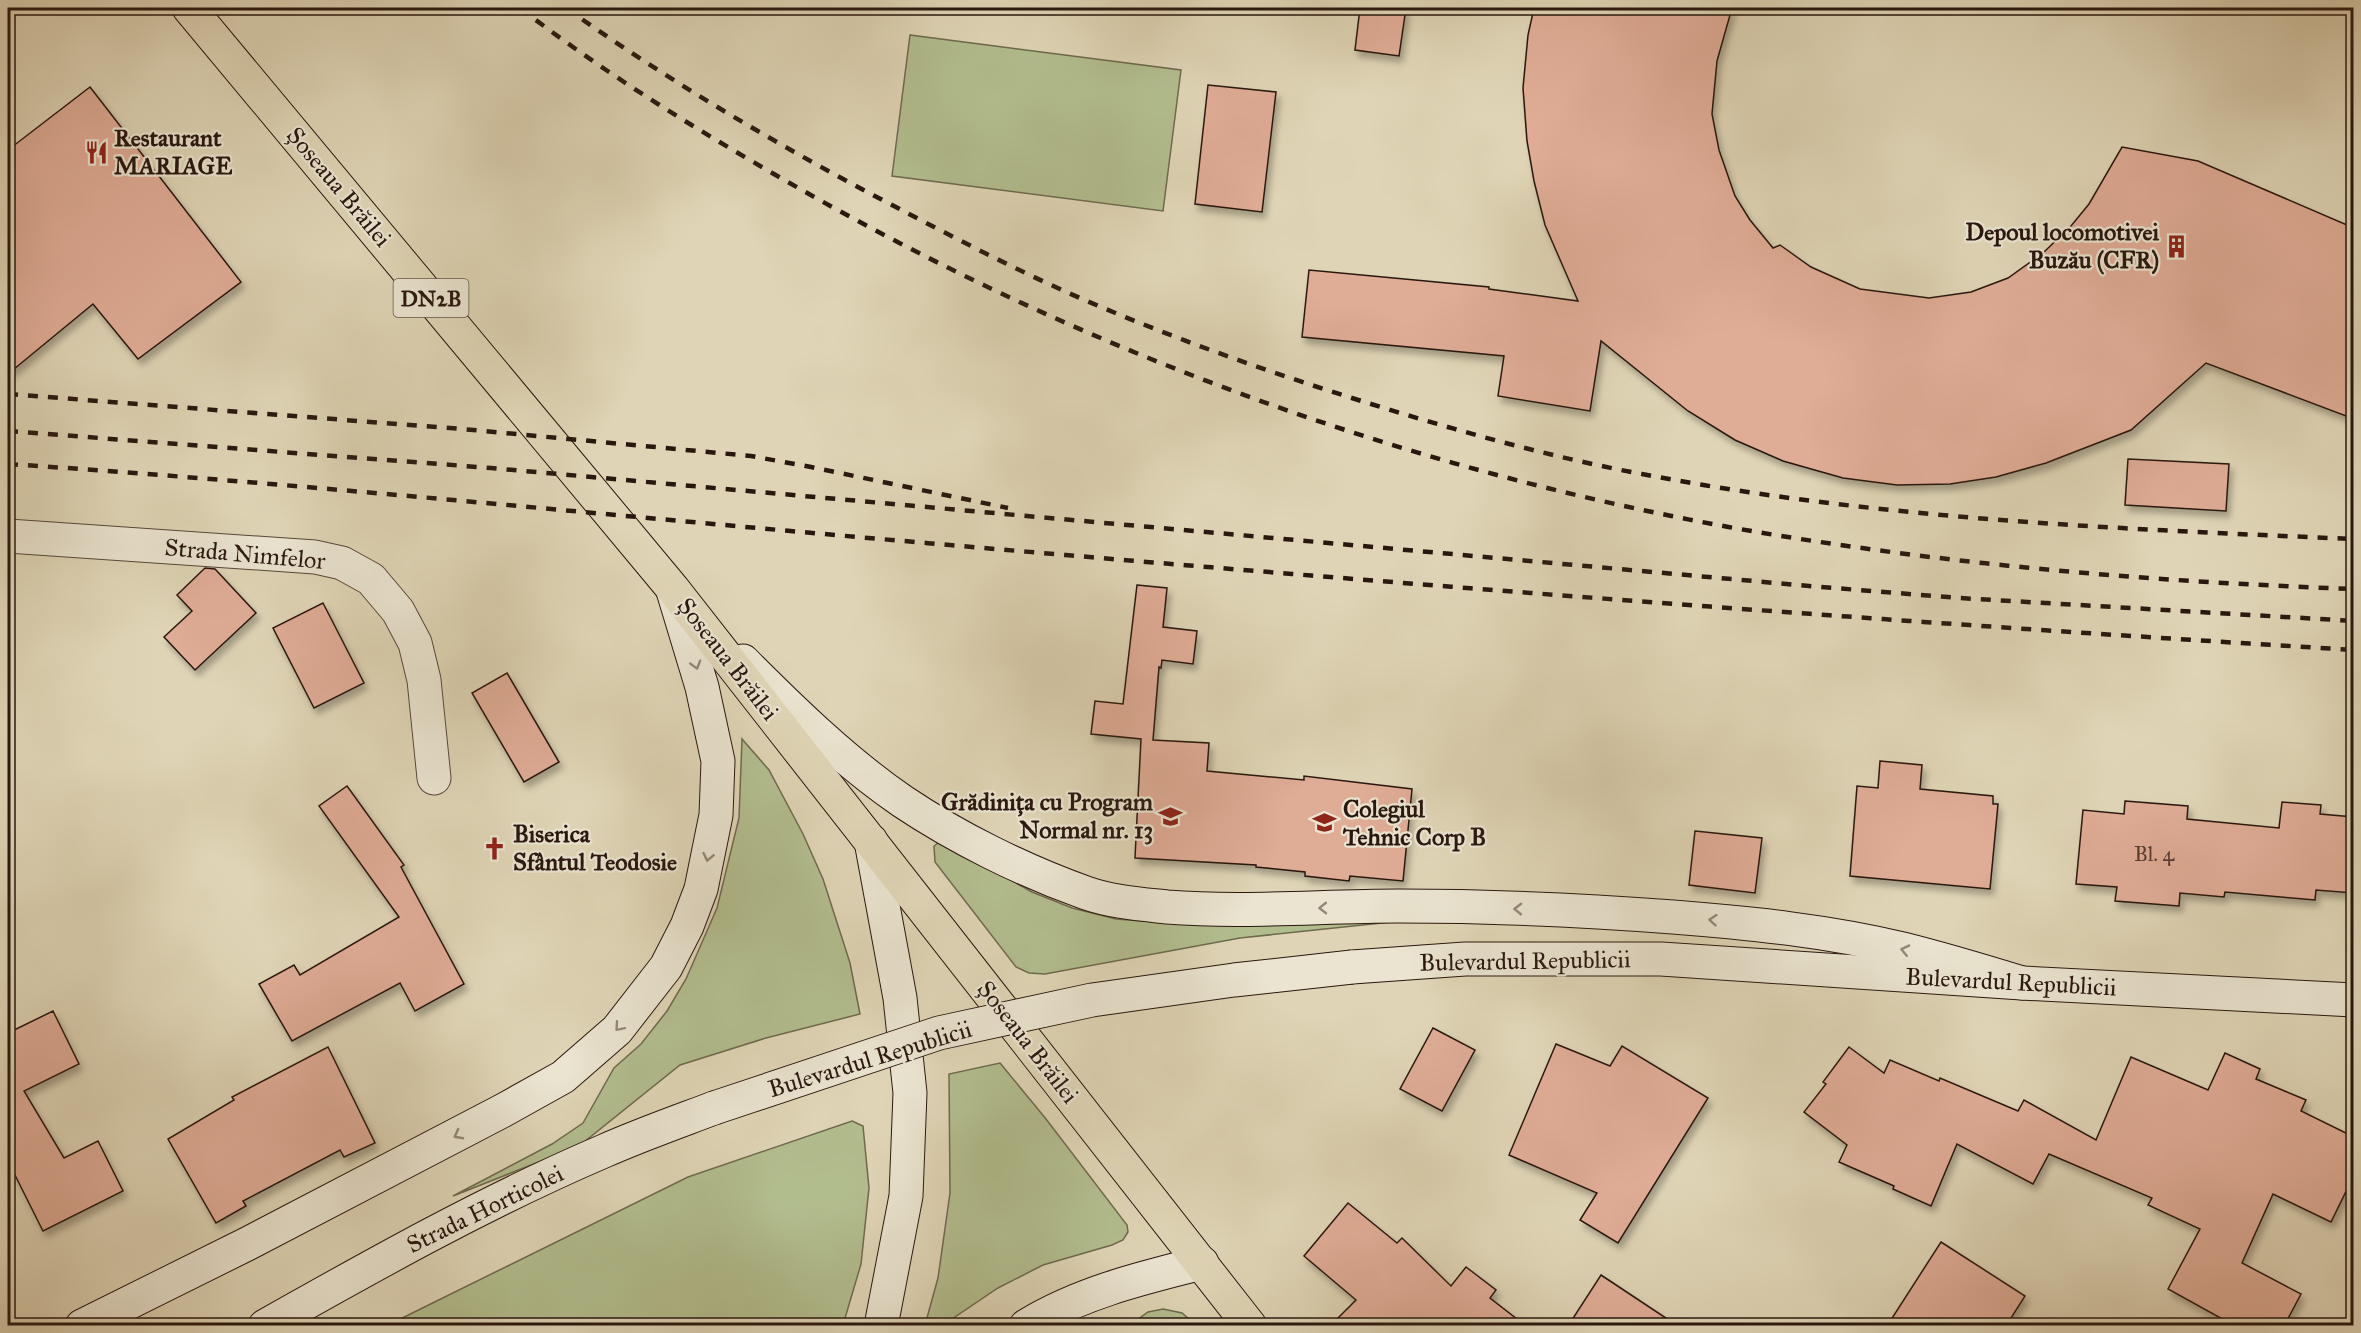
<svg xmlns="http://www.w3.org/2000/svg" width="2361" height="1333" font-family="'IM FELL Great Primer',serif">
	<defs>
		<filter id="shadow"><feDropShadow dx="3.5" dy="6" stdDeviation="3" flood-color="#0004"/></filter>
	</defs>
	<rect width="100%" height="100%" fill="#dfd5b6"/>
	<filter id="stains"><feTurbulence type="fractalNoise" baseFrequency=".00333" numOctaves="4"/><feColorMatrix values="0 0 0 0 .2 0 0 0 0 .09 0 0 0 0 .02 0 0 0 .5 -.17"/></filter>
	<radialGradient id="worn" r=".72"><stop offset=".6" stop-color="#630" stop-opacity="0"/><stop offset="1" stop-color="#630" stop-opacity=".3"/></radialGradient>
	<!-- green -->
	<g fill="#b2bd8e" stroke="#6e6a4e" stroke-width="1.5">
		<path d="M910 35 1181 70 1163 211 892 176Z"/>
		<path d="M742 739 769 770 803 834 823 879 850 963 860 1014 766 1038 680 1065 579 1146 453 1196 552 1144 583 1123 614 1068 641 1044 667 1011 686 979 717 908 739 818Z"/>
		<path d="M941 841 1032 892 1072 908 1116 919 1181 924 1401 921 1240 938 1045 974 1029 973 1016 967 935 862 934 846Z"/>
		<path d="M1000 1063 1046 1119 1127 1225 1128 1232 1123 1240 1112 1245 1043 1265 998 1288 943 1325H925L938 1278 950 1193 949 1074Z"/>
		<path d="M852 1121 863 1126 869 1188 861 1264 843 1325H388L688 1177Z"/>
		<path d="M1163 1309 1182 1313 1196 1325H1130L1148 1312Z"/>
	</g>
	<!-- building -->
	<g fill="#dfac96" stroke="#29170f" stroke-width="1.5" filter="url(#shadow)">
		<path d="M1360 8H1406L1399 56 1355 50Z"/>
		<path d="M1534 8H1732L1717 61 1712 114 1719 150 1735 196 1750 220 1773 248 1780 245 1811 267 1860 289 1929 298 1971 292 2008 278 2043 253 2071 226 2089 204 2122 147 2198 161 2354 228V419L2206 363 2131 430 2046 463 1996 477 1950 484 1897 485 1843 478 1783 461 1735 440 1688 411 1601 341 1590 411 1498 396 1504 356 1302 337 1309 270 1489 287V289L1578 301 1545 225 1534 181 1527 141 1523 88 1528 35Z"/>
		<path d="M1208 85 1276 92 1262 212 1195 204Z"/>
		<path d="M90 87 241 282 138 359 93 304 8 374V150Z"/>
		<path d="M2128 459 2229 464 2226 511 2125 505Z"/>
		<path d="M205 568 215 569 256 613 195 670 164 637 192 611 177 595Z"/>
		<path d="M1137 585 1167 588 1163 627 1197 631 1193 664 1162 660 1161 668 1159 667 1153 740 1209 743 1207 771 1304 780V776L1412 789 1403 881 1350 876 1349 881 1305 876V872L1256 867V865L1135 858 1141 739 1091 734 1095 701 1123 704Z"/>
		<path d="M323 603 364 683 314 708 273 628Z"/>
		<path d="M507 673 559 762 524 782 472 693Z"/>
		<path d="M1880 761 1922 765 1920 789 1993 796V804H1998L1990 889 1850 876 1857 786 1878 788Z"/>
		<path d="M347 786 404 865 401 867 464 984 415 1011 400 983 292 1041 259 984 294 965 300 975 399 917 319 806Z"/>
		<path d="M2125 801 2188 806 2187 819 2279 828 2282 802 2321 805 2320 814 2354 817V893L2316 890 2315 900 2225 892 2224 897 2180 893 2179 906 2115 901 2117 887 2076 884 2083 810 2124 814Z"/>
		<path d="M1695 831 1762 838 1755 893 1689 885Z"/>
		<path d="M53 1011 79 1064 24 1091 64 1158 98 1141 123 1191 43 1231 8 1161V1033Z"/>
		<path d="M1433 1028 1475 1050 1442 1111 1400 1089Z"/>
		<path d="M1556 1044 1610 1066 1622 1046 1708 1098 1618 1243 1580 1220 1597 1193 1509 1155Z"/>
		<path d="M328 1047 375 1143 344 1157 340 1150 243 1201 246 1206 216 1223 168 1139 234 1100 232 1097Z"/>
		<path d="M1849 1047 1884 1073 1890 1060 1939 1081 1940 1078 2018 1111 2024 1100 2096 1140 2131 1057 2208 1090 2225 1053 2260 1069 2256 1079 2306 1100 2301 1111 2354 1137V1175L2331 1222 2273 1194 2242 1263 2301 1294 2284 1326H2235L2168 1289 2200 1229 2148 1205 2152 1198 2049 1154 2033 1184 1957 1144 1931 1206 1893 1189 1894 1186 1839 1162 1847 1145 1804 1112 1826 1084 1823 1082Z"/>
		<path d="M1348 1203 1397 1243 1402 1238 1451 1286 1466 1267 1496 1290 1490 1298 1526 1326H1330L1356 1300 1304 1256Z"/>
		<path d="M1941 1242 2025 1296 2006 1326H1887Z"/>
		<path d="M1601 1275 1678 1326H1568Z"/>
	</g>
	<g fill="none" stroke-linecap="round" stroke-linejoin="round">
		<defs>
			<path id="minor" d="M8 536 315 557 342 563 371 579 398 611 415 643 424 680 434 778"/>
			<g id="secondary">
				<path d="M743 661C793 711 844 761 902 801 957 838 1024 871 1086 893 1112 902 1139 904 1167 907 1244 913 1322 906 1399 906 1491 906 1582 910 1673 917 1750 923 1828 931 1903 949 1943 959 1983 971 2022 983"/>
				<path d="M871 841 900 998 910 1093 906 1196 881 1326"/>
				<path d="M1352 967 1465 959H1661L2022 983 2354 1000"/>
				<path d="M82 1326 247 1244 502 1111 563 1077 617 1030 666 967 687 926 701 889 716 815 718 761 702 687 673 591"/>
				<path d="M265 1326C375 1264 487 1201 604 1151 640 1135 677 1122 714 1108"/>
				<path d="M1026 1326C1080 1293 1142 1278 1202 1263"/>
			</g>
			<path id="primary" d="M189 8 673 589 1250 1326"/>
		</defs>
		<!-- minor casing -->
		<use href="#minor" stroke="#564639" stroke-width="35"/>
		<!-- secondary casing -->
		<use href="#secondary" stroke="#29170f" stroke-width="35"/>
		<!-- primary casing -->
		<use href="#primary" stroke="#29170f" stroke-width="35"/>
		<!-- minor -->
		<use href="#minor" stroke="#eae4d0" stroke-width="33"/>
		<!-- secondary -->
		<use href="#secondary" stroke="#eae4d0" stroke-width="33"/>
		<!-- primary -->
		<use href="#primary" stroke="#dfd5b6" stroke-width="33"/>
		<!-- rail -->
		<g stroke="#29170f" stroke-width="4.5" stroke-dasharray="10 10" stroke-linecap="butt">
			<path d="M520 8C611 78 710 138 809 194 1103 360 1425 475 1757 532 1954 565 2155 582 2354 589"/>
			<path d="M566 8C669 81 779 146 892 205 953 237 1016 270 1080 298 1179 341 1280 376 1384 408 1469 434 1555 458 1642 474 1876 519 2116 529 2354 539"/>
			<path d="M8 394 462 429 751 456 811 467 1008 508"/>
			<path d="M8 431 491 468 1809 586 1959 598 2354 621"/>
			<path d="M8 464C310 484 612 516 915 542 1394 584 1874 621 2354 650"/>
		</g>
		<defs>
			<path id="secondary-bridge" d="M714 1108 939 1033 1092 1000 1234 980 1352 967"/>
		</defs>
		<!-- secondary-bridge casing -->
		<use href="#secondary-bridge" stroke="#29170f" stroke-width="35" stroke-linecap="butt"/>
		<!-- secondary-bridge -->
		<use href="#secondary-bridge" stroke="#eae4d0" stroke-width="33"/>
	</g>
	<!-- one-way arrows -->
	<defs><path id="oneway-chevron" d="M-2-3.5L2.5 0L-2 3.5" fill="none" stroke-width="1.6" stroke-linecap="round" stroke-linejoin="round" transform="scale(1.5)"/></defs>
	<g stroke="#938879">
		<use href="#oneway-chevron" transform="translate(696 665) rotate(74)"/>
		<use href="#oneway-chevron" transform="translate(708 857) rotate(102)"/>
		<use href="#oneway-chevron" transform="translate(1323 908) rotate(179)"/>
		<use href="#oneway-chevron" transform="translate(1518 909) rotate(-179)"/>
		<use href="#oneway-chevron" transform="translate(1713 920) rotate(-175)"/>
		<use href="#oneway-chevron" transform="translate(1905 950) rotate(-167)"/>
		<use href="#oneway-chevron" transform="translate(619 1027) rotate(131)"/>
		<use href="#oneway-chevron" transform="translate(458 1135) rotate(152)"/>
	</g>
	<!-- icons -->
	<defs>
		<symbol id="restaurant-bare" viewBox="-9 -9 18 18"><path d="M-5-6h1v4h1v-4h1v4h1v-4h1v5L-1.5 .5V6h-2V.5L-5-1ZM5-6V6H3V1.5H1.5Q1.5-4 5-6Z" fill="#8f2418" stroke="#eae4d0" stroke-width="2.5" paint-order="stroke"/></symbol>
		<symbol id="building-bare" viewBox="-9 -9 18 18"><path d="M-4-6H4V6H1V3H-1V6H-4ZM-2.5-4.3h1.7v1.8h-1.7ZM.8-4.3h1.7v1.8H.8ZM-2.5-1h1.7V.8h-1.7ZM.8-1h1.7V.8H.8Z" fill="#8f2418" stroke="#eae4d0" stroke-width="2.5" paint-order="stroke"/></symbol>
		<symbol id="school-bare" viewBox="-9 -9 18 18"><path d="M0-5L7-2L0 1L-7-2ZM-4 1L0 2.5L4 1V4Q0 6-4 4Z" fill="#8f2418" stroke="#eae4d0" stroke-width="2.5" paint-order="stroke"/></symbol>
		<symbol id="church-bare" viewBox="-9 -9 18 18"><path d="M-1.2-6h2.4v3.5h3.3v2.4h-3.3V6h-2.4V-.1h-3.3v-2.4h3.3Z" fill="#8f2418" stroke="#eae4d0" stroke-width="2.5" paint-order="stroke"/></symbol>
	</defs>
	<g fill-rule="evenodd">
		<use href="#restaurant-bare" x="80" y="136" width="33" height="33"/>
		<use href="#building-bare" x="2160" y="230" width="33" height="33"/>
		<use href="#school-bare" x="1154" y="800" width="33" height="33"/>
		<use href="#school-bare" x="1308" y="806" width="33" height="33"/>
		<use href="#church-bare" x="478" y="832" width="33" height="33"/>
	</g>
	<g text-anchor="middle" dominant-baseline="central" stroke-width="4.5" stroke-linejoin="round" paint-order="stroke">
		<!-- number labels -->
		<g font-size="21" fill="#563c31">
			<text x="2154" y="854">Bl. 4</text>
		</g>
		<!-- shield labels -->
		<rect fill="#eae4d0" stroke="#635449" stroke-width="1.5" x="393.5" y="279" width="75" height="38" rx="4.5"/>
		<g font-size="22" font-weight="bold" fill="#29170f">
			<text x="431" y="298">DN2B</text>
		</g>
		<!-- poi labels -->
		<g font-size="24" font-weight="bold" fill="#29170f" stroke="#eae4d0" text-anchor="start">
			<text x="114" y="138">Restaurant<tspan x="114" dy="28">MARIAGE</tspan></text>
			<text x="2159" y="232" text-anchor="end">Depoul locomotivei<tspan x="2159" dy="28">Buzău (CFR)</tspan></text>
			<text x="1153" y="802" text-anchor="end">Grădinița cu Program<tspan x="1153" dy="28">Normal nr. 13</tspan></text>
			<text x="1343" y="809">Colegiul<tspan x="1343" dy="28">Tehnic Corp B</tspan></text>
			<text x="513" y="834">Biserica<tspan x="513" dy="28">Sfântul Teodosie</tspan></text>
		</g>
		<!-- street labels -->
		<g font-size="24" fill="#29170f" stroke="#eae4d0">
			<text transform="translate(339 187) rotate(50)">Șoseaua Brăilei</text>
			<text transform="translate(245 554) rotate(5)">Strada Nimfelor</text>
			<text transform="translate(728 659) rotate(52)">Șoseaua Brăilei</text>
			<text transform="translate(1525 961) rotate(-1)">Bulevardul Republicii</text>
			<text transform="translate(2011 982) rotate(3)">Bulevardul Republicii</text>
			<text transform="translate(1028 1042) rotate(52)">Șoseaua Brăilei</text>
			<text transform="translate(870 1059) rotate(-17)">Bulevardul Republicii</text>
			<text transform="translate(485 1209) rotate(-26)">Strada Horticolei</text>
		</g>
	</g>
	<!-- margin -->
	<rect width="2361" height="1333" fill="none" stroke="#dfd5b6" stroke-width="30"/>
	<rect x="9" y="9" width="2343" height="1315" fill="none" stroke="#29170f" stroke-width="3"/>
	<rect x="15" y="15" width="2331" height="1303" fill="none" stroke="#29170f" stroke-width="1.5"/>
	<rect width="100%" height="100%" filter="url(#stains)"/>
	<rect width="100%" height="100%" fill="url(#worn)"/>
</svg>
